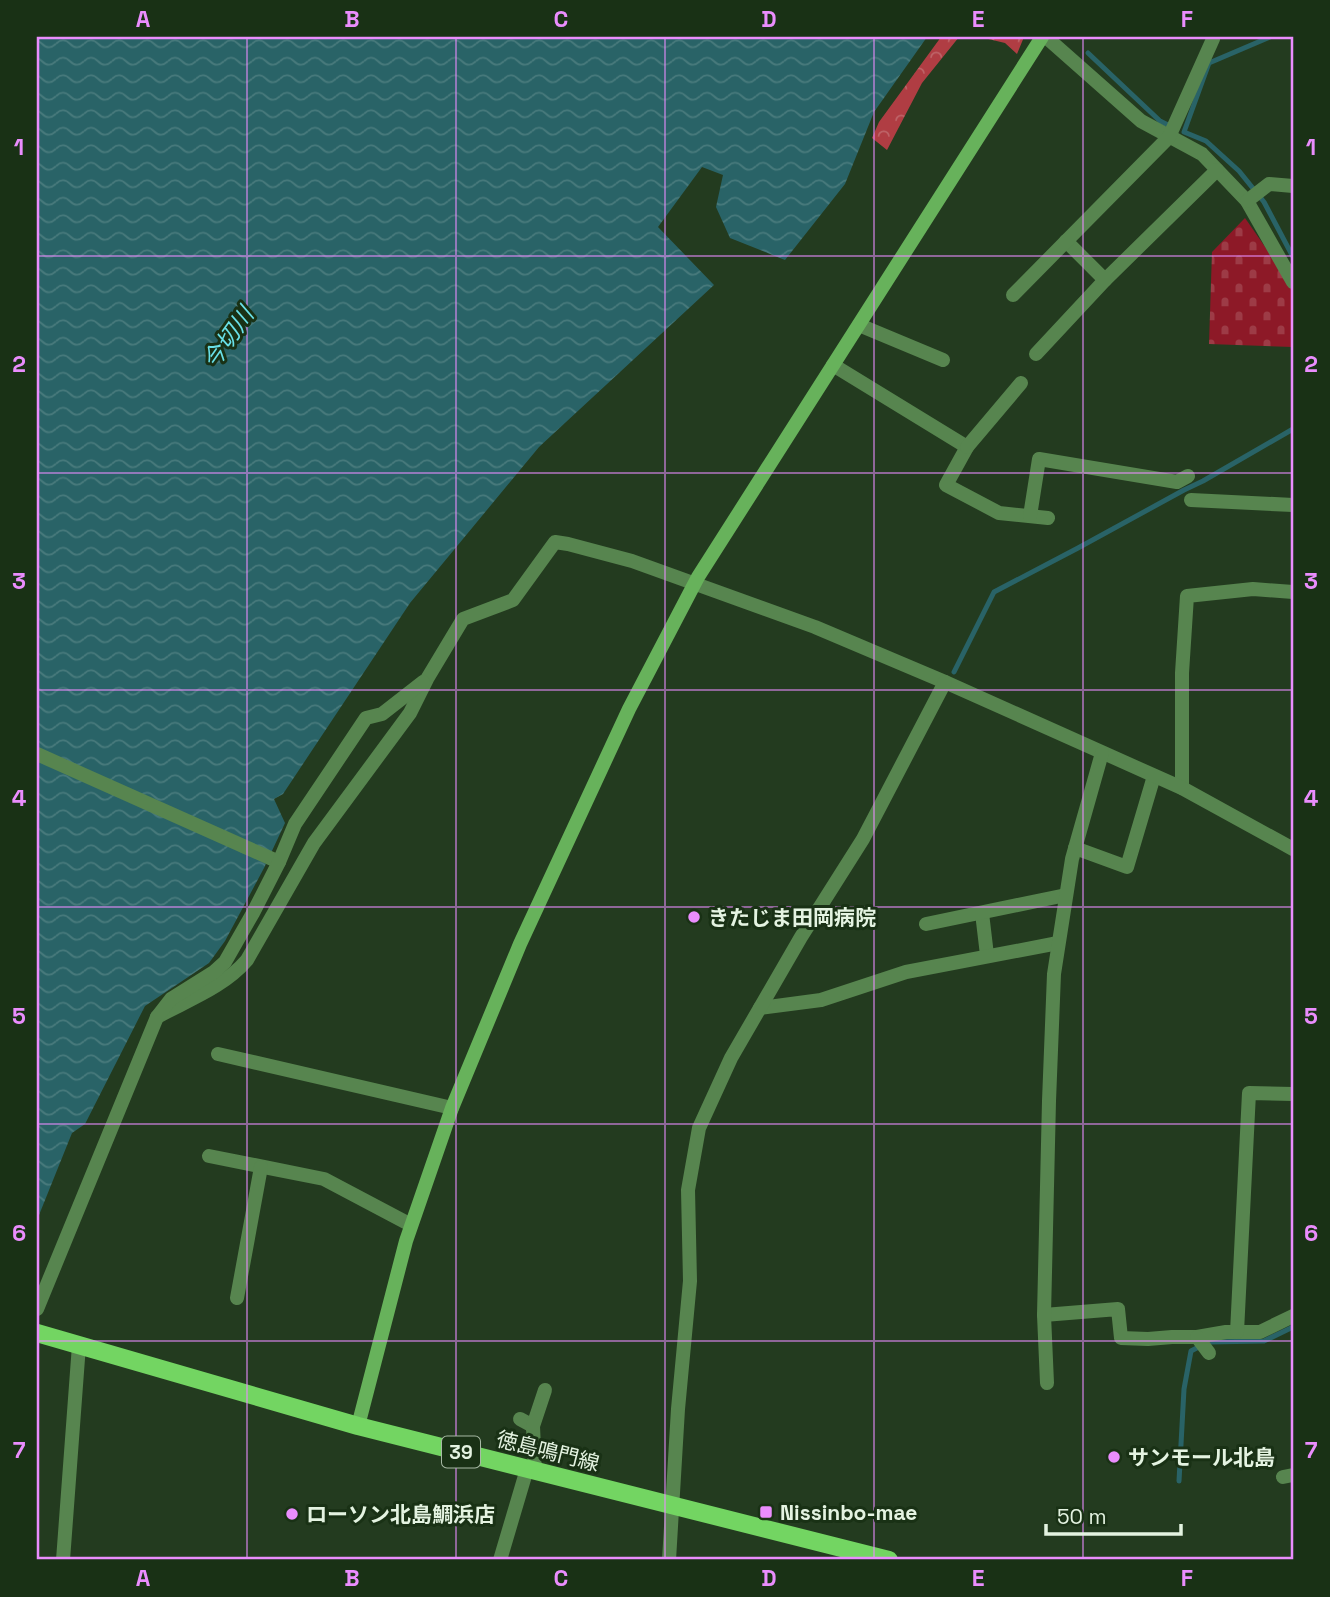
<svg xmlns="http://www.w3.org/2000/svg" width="1330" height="1597" font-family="'Space Grotesk','Noto Sans JP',sans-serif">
	<defs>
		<pattern id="forest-crowns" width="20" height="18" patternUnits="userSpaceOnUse" patternTransform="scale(1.75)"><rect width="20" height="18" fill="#b03d43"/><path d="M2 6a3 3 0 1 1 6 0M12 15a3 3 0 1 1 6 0" fill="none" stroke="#be6367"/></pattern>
		<pattern id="cemetery-stones" width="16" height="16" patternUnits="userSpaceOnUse" patternTransform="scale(1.75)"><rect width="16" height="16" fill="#8d1927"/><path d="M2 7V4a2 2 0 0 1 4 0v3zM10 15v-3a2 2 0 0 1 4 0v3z" fill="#9d3b46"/></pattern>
		<pattern id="water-waves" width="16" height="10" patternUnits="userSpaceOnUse" patternTransform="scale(1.75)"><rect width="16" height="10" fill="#296367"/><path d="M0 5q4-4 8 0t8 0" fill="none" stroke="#487a7c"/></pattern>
	</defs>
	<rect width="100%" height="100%" fill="#233b1f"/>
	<!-- forest -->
	<g fill="url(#forest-crowns)">
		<path d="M941 37H959L922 83 887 150 872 138 879 122Z"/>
		<path d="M980 37H1024L1017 54 1005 43Z"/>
	</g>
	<!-- cemetery -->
	<path fill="url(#cemetery-stones)" d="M1245 218 1293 287V347L1209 344 1212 252Z"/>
	<!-- water -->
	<path fill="url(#water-waves)" d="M37 37H927L874 112 845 184 785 260 730 238 716 207 723 175 702 167 658 227 714 285 539 447 410 603 283 794 274 799 285 823 264 868 225 941 209 963 145 1006 85 1124 72 1133 37 1220Z"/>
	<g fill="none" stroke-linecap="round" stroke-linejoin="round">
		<!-- stream -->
		<g stroke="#296367" stroke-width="5">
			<path d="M1270 37 1209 63 1184 132 1206 141 1239 171 1264 202 1293 257"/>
			<path d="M1088 53 1160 121 1172 127"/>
			<path d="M954 672 994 592 1078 548 1184 490 1203 481 1293 429"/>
			<path d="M1179 1481 1184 1389 1191 1351 1208 1342 1264 1341 1293 1327"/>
		</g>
		<!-- street -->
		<g stroke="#57854f" stroke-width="14">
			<path d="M1046 37 1141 121 1202 154 1247 201 1293 282"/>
			<path d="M1247 201 1269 184 1293 186"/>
			<path d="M1066 241 1105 280"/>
			<path d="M1013 295 1169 137 1213 39"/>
			<path d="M859 325 943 360"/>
			<path d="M1036 354 1105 280 1217 170"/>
			<path d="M833 365 967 447 946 485 999 513 1048 518"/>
			<path d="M967 447 1021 383"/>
			<path d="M1191 500 1293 505"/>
			<path d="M1030 516 1039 459 1177 482 1188 476"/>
			<path d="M37 754 279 862"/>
			<path d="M1182 788V673L1187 596 1253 589 1293 592"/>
			<path d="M1075 848 1127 867 1154 776"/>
			<path d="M982 913 987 955"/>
			<path d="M926 924 1066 895"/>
			<path d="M760 1008 821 1000 906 972 1058 943"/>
			<path d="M157 1017C188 1000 224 987 247 960L314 843 410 713 427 679 463 619 513 600 555 542 568 544 632 561 815 627 945 682 1182 788 1293 849"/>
			<path d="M218 1054 452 1108"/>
			<path d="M209 1156 324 1179 411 1225"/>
			<path d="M237 1298 261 1167"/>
			<path d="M37 1309 157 1017 171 999 214 972 225 962 253 913 279 862 295 824 366 718 382 714 423 682"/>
			<path d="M1044 1315 1118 1309 1121 1338 1148 1339 1172 1337H1197L1226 1332H1260L1293 1316"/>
			<path d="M1237 1332 1249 1093 1293 1094"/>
			<path d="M1197 1337 1209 1353"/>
			<path d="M1047 1383 1044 1315 1049 1101 1054 974 1072 859 1102 753"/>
			<path d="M520 1419 533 1426"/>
			<path d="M535 1471 533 1426 545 1390"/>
			<path d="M1283 1477 1293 1475"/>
			<path d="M63 1560 79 1345"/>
			<path d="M500 1560 527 1469"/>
			<path d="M669 1560 678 1409 690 1281 688 1190 699 1128 731 1058 801 937 863 839 945 682"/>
		</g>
		<!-- secondary -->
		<path stroke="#67b25b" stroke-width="14" d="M358 1426 406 1241 452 1108 520 944 629 709 698 577 1042 37"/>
		<!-- primary -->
		<path stroke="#73d562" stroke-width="18" d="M37 1333 358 1426 889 1560"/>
	</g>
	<!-- grid -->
	<path fill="none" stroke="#ea8dfd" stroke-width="2" stroke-opacity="0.55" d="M247 37V1560M456 37V1560M665 37V1560M874 37V1560M1083 37V1560M37 256H1293M37 473H1293M37 690H1293M37 907H1293M37 1124H1293M37 1341H1293"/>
	<!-- markers -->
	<g fill="#ea8dfd" stroke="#193115" stroke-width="2.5">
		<circle cx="694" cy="917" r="7"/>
		<circle cx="1114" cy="1457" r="7"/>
		<rect x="759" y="1505" width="14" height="14" rx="3.5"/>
		<circle cx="292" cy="1514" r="7"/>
	</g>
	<g text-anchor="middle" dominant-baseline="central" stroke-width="6" stroke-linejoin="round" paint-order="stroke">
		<!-- shield labels -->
		<rect fill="#193115" stroke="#a7b9a4" stroke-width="2" x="442" y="1436.5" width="38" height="31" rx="5"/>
		<g font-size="19" font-weight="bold" fill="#e4f3e1">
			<text x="461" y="1452">39</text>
		</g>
		<!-- poi labels -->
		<g font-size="21" font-weight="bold" fill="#e4f3e1" stroke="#193115" text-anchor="start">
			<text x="708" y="917">きたじま田岡病院</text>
			<text x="1128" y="1457">サンモール北島</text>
			<text x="780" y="1512">Nissinbo-mae</text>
			<text x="306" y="1514">ローソン北島鯛浜店</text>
		</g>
		<!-- street labels -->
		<g font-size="21" fill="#e4f3e1" stroke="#193115">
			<text transform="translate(548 1451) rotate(14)">徳島鳴門線</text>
		</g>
		<!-- water labels -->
		<g font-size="23" font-style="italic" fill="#69e1e9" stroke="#193115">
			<text transform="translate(228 338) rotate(-55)">今切川</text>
		</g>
	</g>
	<!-- border -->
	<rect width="1330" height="1597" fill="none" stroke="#193115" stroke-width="77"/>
	<!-- scale -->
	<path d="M1046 1524v10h135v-10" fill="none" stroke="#e4f3e1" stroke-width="3.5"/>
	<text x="1057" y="1524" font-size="21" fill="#e4f3e1" stroke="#193115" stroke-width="5" paint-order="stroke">50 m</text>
	<rect x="38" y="38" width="1254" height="1520" fill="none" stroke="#ea8dfd" stroke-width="2.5"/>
	<g font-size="23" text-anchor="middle" font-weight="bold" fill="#ea8dfd">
		<text x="143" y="27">A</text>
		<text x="352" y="27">B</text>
		<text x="561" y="27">C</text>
		<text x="769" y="27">D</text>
		<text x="978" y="27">E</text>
		<text x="1187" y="27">F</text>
		<text x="19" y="155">1</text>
		<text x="1311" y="155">1</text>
		<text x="19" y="372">2</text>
		<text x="1311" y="372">2</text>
		<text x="19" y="589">3</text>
		<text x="1311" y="589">3</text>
		<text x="19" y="806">4</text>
		<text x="1311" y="806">4</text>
		<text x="19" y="1024">5</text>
		<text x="1311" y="1024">5</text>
		<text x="19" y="1241">6</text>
		<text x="1311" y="1241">6</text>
		<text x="19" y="1458">7</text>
		<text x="1311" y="1458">7</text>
		<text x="143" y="1586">A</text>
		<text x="352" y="1586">B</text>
		<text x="561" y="1586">C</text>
		<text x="769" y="1586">D</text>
		<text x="978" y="1586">E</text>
		<text x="1187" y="1586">F</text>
	</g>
</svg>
